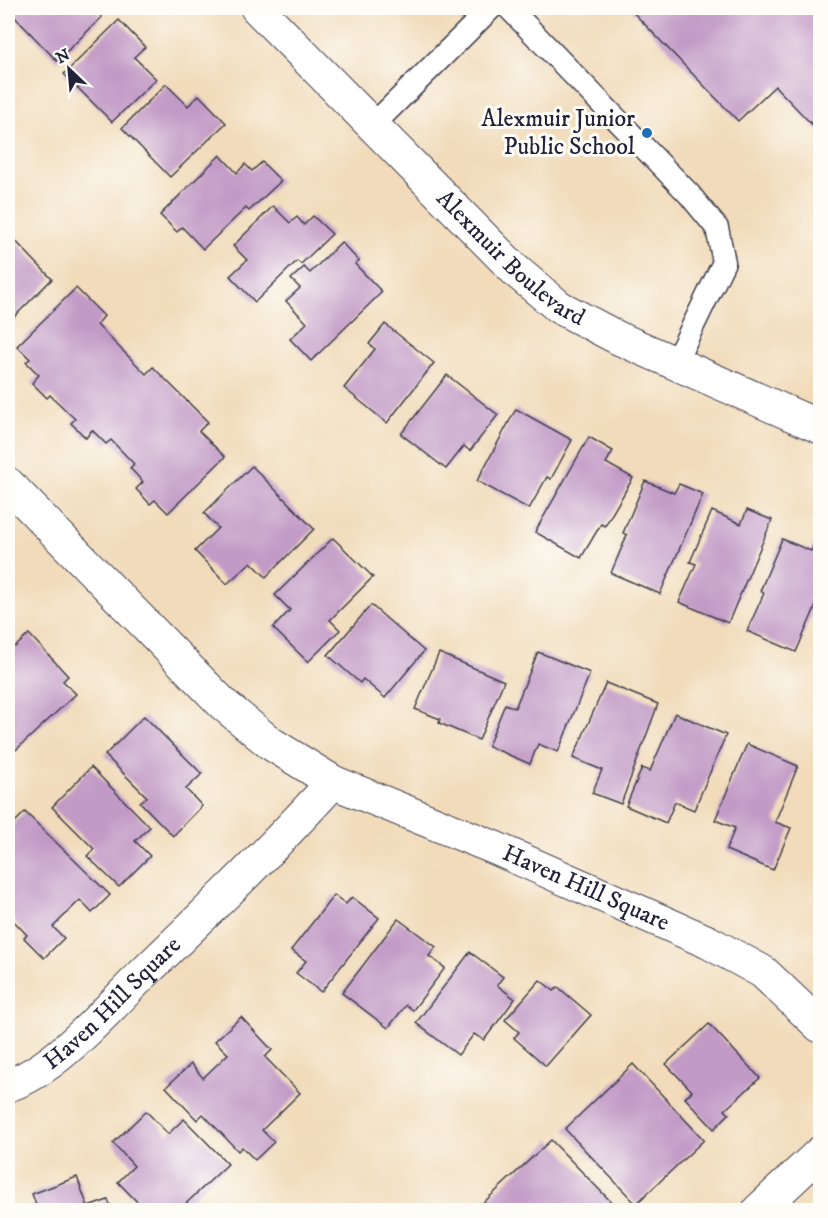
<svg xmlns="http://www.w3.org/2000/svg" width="828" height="1218" font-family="'IM FELL DW Pica',serif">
	<rect width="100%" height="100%" fill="#fdfcf7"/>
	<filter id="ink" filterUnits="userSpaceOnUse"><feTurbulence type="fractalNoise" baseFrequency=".0167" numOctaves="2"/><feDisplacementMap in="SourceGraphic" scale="12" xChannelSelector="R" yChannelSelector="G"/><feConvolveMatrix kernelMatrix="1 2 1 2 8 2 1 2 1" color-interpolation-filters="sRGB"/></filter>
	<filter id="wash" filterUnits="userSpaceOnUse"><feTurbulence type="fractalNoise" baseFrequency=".008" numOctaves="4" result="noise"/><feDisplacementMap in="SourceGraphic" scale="24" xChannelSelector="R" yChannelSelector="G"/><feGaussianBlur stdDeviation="1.35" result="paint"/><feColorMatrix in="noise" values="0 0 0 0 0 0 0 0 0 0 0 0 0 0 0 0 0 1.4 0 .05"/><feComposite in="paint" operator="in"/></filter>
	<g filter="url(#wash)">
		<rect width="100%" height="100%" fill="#f1dbba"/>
		<g id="blocks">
			<!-- building -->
			<g fill="#c19ac6">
				<path d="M10 8H92L102 17 57 61 8 10Z"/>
				<path d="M629 8H820V133L775 86 738 121Z"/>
				<path d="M119 20 145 47 134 57 156 79 112 122 64 74Z"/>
				<path d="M166 84 188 106 199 95 226 123 170 177 122 128Z"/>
				<path d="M220 155 237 173 245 164 252 171 262 162 281 181 249 211 246 208 203 249 182 227 177 232 160 215Z"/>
				<path d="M273 206 290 223 297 217 304 225 313 216 332 234 301 264 297 261 255 302 230 276 247 260 233 246Z"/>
				<path d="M8 233 52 279 8 323Z"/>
				<path d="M341 242 359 261 355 264 382 292 311 361 290 339 307 323 286 301 300 288 291 279 304 267 310 273Z"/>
				<path d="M76 288 104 316 97 325 146 374 153 367 208 422 199 431 225 457 168 513 155 500 150 504 136 489 143 482 130 468 134 464 111 440 106 444 92 430 86 438 71 423 75 419 50 395 47 398 32 383 39 375 26 362 30 359 17 346Z"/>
				<path d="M385 324 434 363 387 423 344 388 375 349 369 344Z"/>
				<path d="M447 375 498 415 470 451 464 446 446 469 401 434Z"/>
				<path d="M516 409 572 440 551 479 547 477 529 509 477 481Z"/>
				<path d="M589 437 613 451 606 463 633 478 605 526 601 524 581 558 535 532Z"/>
				<path d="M252 466 314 529 266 577 251 562 227 584 195 551 218 528 204 513Z"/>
				<path d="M645 481 674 493 679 484 703 494 660 594 611 573 627 535 623 533Z"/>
				<path d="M747 510 772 520 728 623 679 602 696 564 690 562 712 511 741 524Z"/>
				<path d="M333 538 373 577 330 620 340 630 308 662 273 628 290 610 275 595Z"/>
				<path d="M782 539 811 551 815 542 820 544V596L796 652 747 631 764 593 760 591Z"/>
				<path d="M371 605 424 651 385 698 363 679 360 683 328 655Z"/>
				<path d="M29 634 68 676 63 681 76 694 16 750 8 740V639L15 647Z"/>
				<path d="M538 652 590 673 558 752 538 744 530 764 488 746 505 704 515 708Z"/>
				<path d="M439 653 504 681 479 740 439 723 440 719 415 709Z"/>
				<path d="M606 683 658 704 621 804 592 793 602 770 573 758Z"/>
				<path d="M675 713 726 735 694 810 675 802 666 823 626 806 642 768 650 771Z"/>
				<path d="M144 716 202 774 186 789 202 806 173 836 140 802 147 797 105 755Z"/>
				<path d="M747 744 798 766 775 822 791 828 773 870 726 850 735 828 715 820Z"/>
				<path d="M91 767 150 827 135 841 150 856 119 887 87 856 94 849 52 807Z"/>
				<path d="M25 812 110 895 92 913 80 900 53 927 64 938 44 958 24 938 27 935 8 915V864L12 860 8 855V829Z"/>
				<path d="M334 895 346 904 352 897 379 918 321 992 296 973 306 961 291 950Z"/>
				<path d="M398 919 436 947 429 956 445 968 413 1010 406 1005 388 1028 342 993Z"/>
				<path d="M470 952 503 977 497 985 515 999 484 1040 474 1034 458 1055 416 1023Z"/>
				<path d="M540 980 554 991 558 987 591 1015 546 1066 514 1038 519 1032 505 1020Z"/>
				<path d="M241 1017 272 1050 265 1057 300 1093 262 1130 274 1142 255 1160 242 1147 238 1151 203 1114 197 1120 166 1087 191 1064 203 1078 228 1054 215 1041Z"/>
				<path d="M709 1024 760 1078 725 1110 729 1114 714 1129 685 1098 692 1091 666 1064Z"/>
				<path d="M633 1064 704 1140 636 1204 565 1129Z"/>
				<path d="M146 1111 168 1134 184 1119 228 1164 179 1210H145L118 1182 134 1166 113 1143Z"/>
				<path d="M551 1140 619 1210H488L482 1204Z"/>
				<path d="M77 1177 88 1207 108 1200 112 1210H38L32 1194Z"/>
			</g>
		</g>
	</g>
	<g filter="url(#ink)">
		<use href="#blocks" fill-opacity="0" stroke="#413e4e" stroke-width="1.5"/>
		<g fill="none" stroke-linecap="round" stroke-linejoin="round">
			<defs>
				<g id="service">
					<path d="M509 8 689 194 717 228 724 262 674 365"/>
					<path d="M373 125 491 8"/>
				</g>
				<g id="minor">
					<path id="s1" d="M8 484 223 704 270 743 333 782 495 848 708 942 763 972 820 1026"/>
					<path id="s2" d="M8 1085C54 1072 109 1007 144 973 208 911 273 849 333 782"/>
					<path d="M759 1210 820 1153"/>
				</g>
				<g id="tertiary">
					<path id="s3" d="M257 8 516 271 559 307 618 338 820 427"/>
				</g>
			</defs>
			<!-- service casing -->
			<use href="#service" stroke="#413e4e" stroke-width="25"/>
			<!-- minor casing -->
			<use href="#minor" stroke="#413e4e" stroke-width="35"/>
			<!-- tertiary casing -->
			<use href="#tertiary" stroke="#413e4e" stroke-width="35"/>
			<!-- service -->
			<use href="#service" stroke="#fff" stroke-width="22"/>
			<!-- minor -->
			<use href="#minor" stroke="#fff" stroke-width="33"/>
			<!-- tertiary -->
			<use href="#tertiary" stroke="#fff" stroke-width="33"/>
		</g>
	</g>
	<!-- markers -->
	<circle fill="#1f6fb2" stroke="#fdfcf7" stroke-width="2" cx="647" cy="133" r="6"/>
	<g text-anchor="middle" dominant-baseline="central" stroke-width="6" stroke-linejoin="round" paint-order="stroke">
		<!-- poi labels -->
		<g font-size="24" fill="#22223b" stroke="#fdfcf7" text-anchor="end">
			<text x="635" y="119">Alexmuir Junior<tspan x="635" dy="28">Public School</tspan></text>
		</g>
		<!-- street labels -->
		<g font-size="24" fill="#22223b" stroke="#fdfcf7">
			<text stroke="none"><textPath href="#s3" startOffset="357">Alexmuir Boulevard</textPath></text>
			<text stroke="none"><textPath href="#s1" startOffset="717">Haven Hill Square</textPath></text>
			<text stroke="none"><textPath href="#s2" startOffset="134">Haven Hill Square</textPath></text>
		</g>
	</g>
	<!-- margin -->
	<rect width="828" height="1218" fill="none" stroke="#fdfcf7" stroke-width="30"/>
	<!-- north arrow -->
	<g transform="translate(69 69) rotate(334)" stroke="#fdfcf7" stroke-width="4.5" paint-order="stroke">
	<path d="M0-4.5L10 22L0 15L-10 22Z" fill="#22223b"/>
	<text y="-9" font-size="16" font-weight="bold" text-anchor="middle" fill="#22223b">N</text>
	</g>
</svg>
